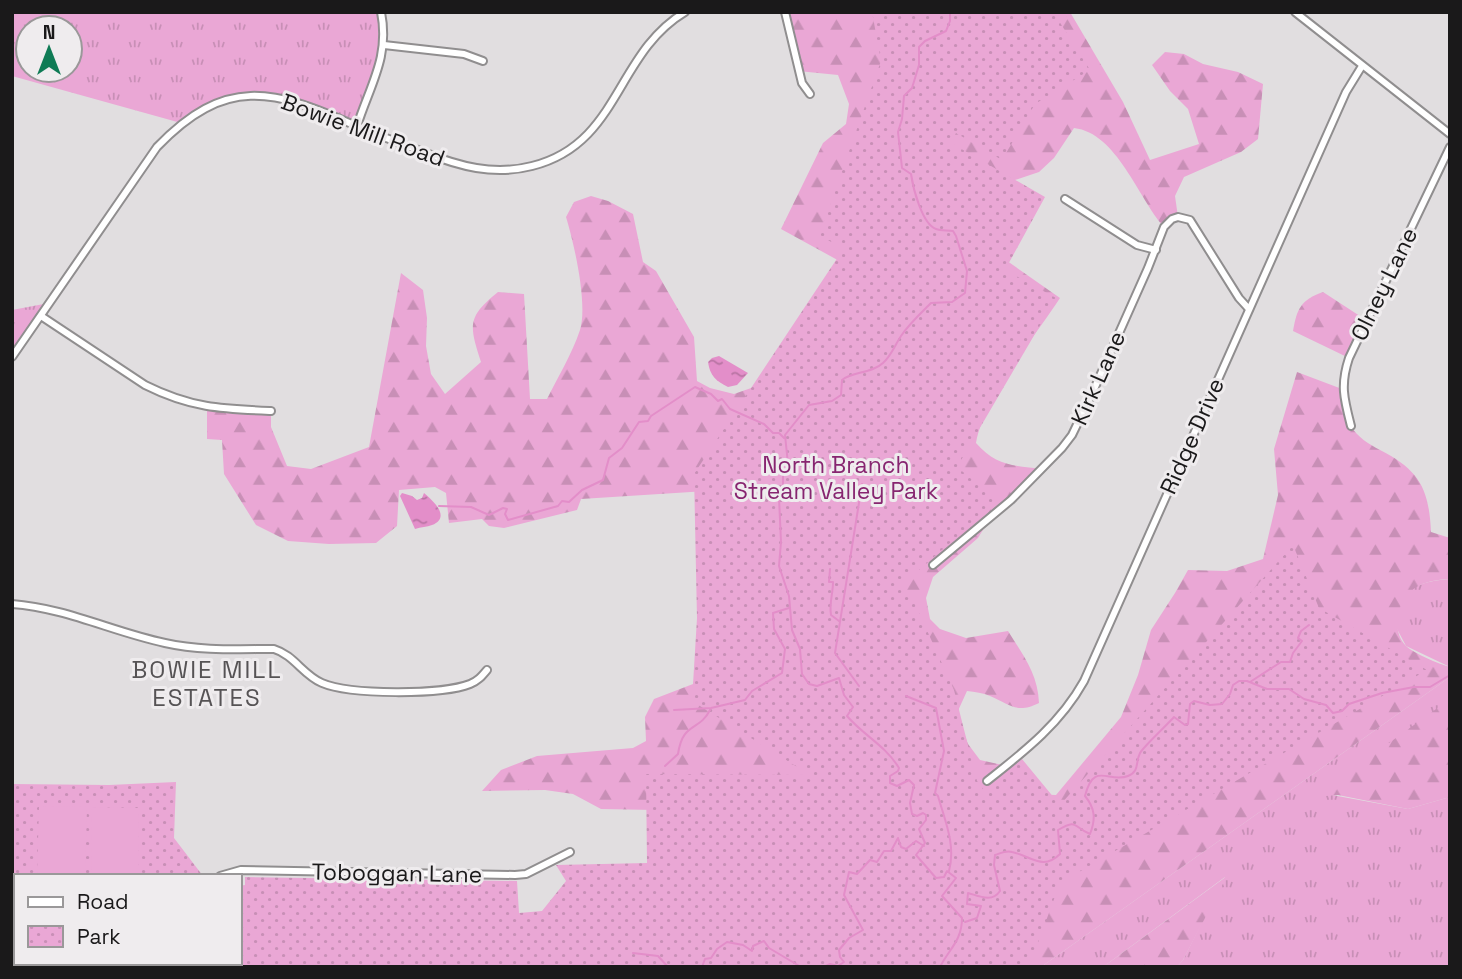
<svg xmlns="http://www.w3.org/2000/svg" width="1462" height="979" font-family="'Space Grotesk',sans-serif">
	<defs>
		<pattern id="grass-tufts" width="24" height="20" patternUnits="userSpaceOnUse" patternTransform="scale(1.75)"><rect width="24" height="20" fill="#eaa7d5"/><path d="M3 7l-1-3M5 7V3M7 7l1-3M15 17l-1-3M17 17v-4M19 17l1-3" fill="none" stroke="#c88fb6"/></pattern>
		<pattern id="forest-firs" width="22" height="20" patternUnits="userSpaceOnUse" patternTransform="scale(1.75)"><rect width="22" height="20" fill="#eaa7d5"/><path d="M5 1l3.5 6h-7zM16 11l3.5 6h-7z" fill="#c88fb6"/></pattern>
		<pattern id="park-dots" width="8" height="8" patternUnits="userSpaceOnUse" patternTransform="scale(1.75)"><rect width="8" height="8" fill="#eaa7d5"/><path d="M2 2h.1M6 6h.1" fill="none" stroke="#c88fb6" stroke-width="1.8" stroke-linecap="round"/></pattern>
		<pattern id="water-ripples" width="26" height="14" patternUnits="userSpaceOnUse" patternTransform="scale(1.75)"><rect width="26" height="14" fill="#e38ec9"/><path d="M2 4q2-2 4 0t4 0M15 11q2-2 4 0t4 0" fill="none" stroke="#b773a2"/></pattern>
	</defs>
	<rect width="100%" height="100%" fill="#e1dee0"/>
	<!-- grass -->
	<g fill="url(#grass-tufts)" fill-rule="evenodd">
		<path d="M12 12H381L384 45 357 126 272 96 213 104 181 123 12 76ZM28 28H70V70H28Z"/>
		<path d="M49 303 12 357V310Z"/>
		<path d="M1450 579V667L1406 646 1396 627 1390 607C1399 602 1403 594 1412 589 1422 582 1437 580 1450 579Z"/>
		<path d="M1450 677V701L1332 795 1408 809 1450 797V967H1177L1183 960 1225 877 1103 967H1041Z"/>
	</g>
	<!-- forest -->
	<g fill="url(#forest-firs)">
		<path d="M785 12H1070L1123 102 1150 160 1199 144 1188 109 1170 91 1152 65 1165 52 1184 54 1203 64 1238 72 1263 84 1258 139 1241 152 1184 177 1175 196 1178 217 1164 227C1138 198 1117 133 1074 128L1054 158 1039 172 1012 181 990 249 1060 298C1034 338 984 397 976 443 996 466 1014 466 1044 469L992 515 978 538 933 577 926 598 930 619 940 629 966 638 1008 631C1023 655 1038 674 1039 703 1017 714 1011 705 990 696 983 693 975 692 967 691L957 713 968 744 980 760 1007 766 1027 794 1056 795 1121 717 1138 675 1151 630 1175 593 1188 570 1227 571 1263 559 1278 495 1274 449 1297 372 1342 389C1345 400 1346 416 1351 426 1357 437 1369 444 1380 450 1419 470 1429 488 1431 532L1450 538V579C1423 580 1403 588 1398 616 1396 626 1398 638 1406 646 1413 653 1439 664 1450 667V677L1041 967H627L640 943 654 810 601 809 573 794 545 790 482 791 501 770 537 756 633 748 646 741 645 717 654 699 693 684 754 488 581 499 577 510 504 528 489 526 482 519 449 523 446 493 435 487 399 490 397 526 376 543 329 544 288 541 256 525 224 474 222 440 207 439V408L271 411V427L287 466 311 469 369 447 401 273 423 290 427 318 426 346 431 374 445 394 481 362C469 325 467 317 498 292L524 294 530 399H547C558 377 572 354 580 330 588 304 574 243 566 217L574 202 591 196 608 201 633 214 643 262 656 271 694 337 697 381 710 388 734 394 768 382 843 263 781 229 823 143 846 124 849 104 838 75 798 71Z"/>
		<path d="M1323 292 1366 320 1349 358 1293 331C1297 308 1301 300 1323 292Z"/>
		<path d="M1450 699V797L1408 809 1338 795 1314 797Z"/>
		<path d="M1227 876 1183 960 1177 967H1103Z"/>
	</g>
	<!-- park -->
	<g fill="url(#park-dots)">
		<path d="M872 12H1073L1059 21 1090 70 1035 104 1002 160 956 133 951 143 1045 197 1005 270 1056 298 957 467 998 501 903 584 904 589 908 594 910 593 954 690 977 781 984 790 1022 759 1060 805 1293 545 1319 608 1427 670 1060 883 1029 967H200V963H240V886L245 885V877L517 881 519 913 542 911 566 881 556 865 647 863 646 774 810 775 692 701 697 618 694 474 844 248 819 236 881 61Z"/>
		<path d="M176 782 174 838 203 876H16V883L12 882V784L109 785Z"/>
	</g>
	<!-- garden -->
	<g fill="#eaa7d5">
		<path d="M39 806 87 807 85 876H37Z"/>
		<path d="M92 807 139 808 138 876H91Z"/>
	</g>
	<!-- water -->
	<g fill="url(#water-ripples)">
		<path d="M719 356 748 373 737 385 728 387C716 381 710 376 708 362L712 358Z"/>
		<path d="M402 493 412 496 417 500 422 498 424 493C432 500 452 517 432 525 427 527 421 527 415 529L400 496Z"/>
	</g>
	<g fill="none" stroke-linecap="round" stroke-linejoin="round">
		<!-- stream -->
		<g stroke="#e38ec9" stroke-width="2">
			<path d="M439 506 471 507 489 515 503 508 507 509 505 514 508 520 558 506 562 501 569 502 582 490 603 480 609 458 622 448 639 422 648 421 651 416 695 387 711 394 718 401 722 399 730 409 764 424 773 433H779L784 438"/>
			<path d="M830 569 829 582H833C833 594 829 603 831 615L839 621"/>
			<path d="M1250 682 1281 662H1290L1293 653 1302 641 1298 638 1301 631 1309 625"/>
			<path d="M859 686 835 653 862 484"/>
			<path d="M906 696 936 708 944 751 935 793 938 796C945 821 956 845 949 871"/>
			<path d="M674 710 711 708 745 700 752 691 782 673 785 649 774 629 773 613 789 608"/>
			<path d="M665 766 678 754C683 721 699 732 710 710"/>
			<path d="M965 922 977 918 981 906 967 904 968 893C979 896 992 903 1000 891L994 865 995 855C1001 853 1007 850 1012 852 1031 856 1043 871 1060 854L1058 830C1078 818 1073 827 1090 834 1096 819 1095 808 1085 796 1094 760 1109 784 1128 776 1140 771 1135 763 1140 753 1143 747 1167 725 1174 717L1185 725 1188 724 1190 704 1194 701 1210 705 1222 704 1230 694 1233 685 1239 681H1247L1267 689H1289L1304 699 1326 705 1333 713 1342 711 1349 704 1382 693 1414 687H1430L1450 675"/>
			<path d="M633 953 658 956 668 967"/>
			<path d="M680 967H685"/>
			<path d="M702 967 705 959 711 958 717 949 727 942 743 945 752 951 753 946 764 941 769 948 801 967"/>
			<path d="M824 967 830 964 838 966 844 962 840 957 839 950 849 938 863 930 844 895 849 872 857 874 870 860 877 862 884 851H891L898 838 901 847 906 849 916 841 924 846"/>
			<path d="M940 967C949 949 962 941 962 918L942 896 956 878 947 871 944 877 936 878 916 855 925 843 919 829 926 820V815L923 813 917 816 912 814 910 803 914 785 909 780 897 786 890 783V776L898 771 899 768C885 745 863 735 847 716L853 707 844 695 839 678 817 686 809 684 802 674 800 649 792 630 789 596 779 566 781 542 779 497 783 487V474L788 464 785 435 809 405 832 401 841 395 842 380C853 371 871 374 883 363 891 356 895 345 901 336 909 324 921 313 931 303L952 302 965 293 967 271 956 236 953 231C948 230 941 231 936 229 922 224 913 188 911 174L902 168 898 132 902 119 904 96 912 88 919 65V47L925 41 946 31 950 21V12"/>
		</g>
		<defs>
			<g id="minor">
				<path d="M785 12 802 83 810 94"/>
				<path d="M1295 12 1450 134"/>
				<path d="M384 45 464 54 483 61"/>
				<path d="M357 126C370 85 390 57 381 12"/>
				<path d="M1065 199 1137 245 1156 250"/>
				<path d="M41 316 145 385C191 408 221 409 271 411"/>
				<path d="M12 357 157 147C225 76 273 89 354 125 377 135 400 143 423 152 459 166 493 176 532 166 620 144 615 54 685 12"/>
				<path d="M1351 426C1344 399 1340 385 1349 358L1450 147"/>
				<path d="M933 565 1011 500 1062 448 1072 435 1095 387 1148 268 1164 227 1172 219 1178 217 1190 220 1239 298 1249 309"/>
				<path d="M12 604C66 608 113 632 165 643 200 651 238 649 274 649 294 655 303 675 322 683 350 695 442 695 470 684 478 681 482 676 487 670"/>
				<path d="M987 781C1025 751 1060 724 1084 681L1346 92 1362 66"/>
				<path d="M220 876 241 870 515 875 526 874 570 852"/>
				<path d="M194 967V963"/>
			</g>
		</defs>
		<!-- minor casing -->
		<use href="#minor" stroke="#908e8f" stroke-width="10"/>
		<!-- minor -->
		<use href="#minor" stroke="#fff" stroke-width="6"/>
	</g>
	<g text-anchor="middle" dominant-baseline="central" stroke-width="6" stroke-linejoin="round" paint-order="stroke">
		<!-- street labels -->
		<g font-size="23" fill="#1a191a" stroke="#efecee">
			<text transform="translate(363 130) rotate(20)">Bowie Mill Road</text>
			<text transform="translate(1384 284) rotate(-64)">Olney Lane</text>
			<text transform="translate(1098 378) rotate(-66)">Kirk Lane</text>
			<text transform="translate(1192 436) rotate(-66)">Ridge Drive</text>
			<text transform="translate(397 873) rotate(1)">Toboggan Lane</text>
		</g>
		<!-- park labels -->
		<g font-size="23" fill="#872570" stroke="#efecee">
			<text x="836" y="465">North Branch<tspan x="836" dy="26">Stream Valley Park</tspan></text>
		</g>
		<!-- neighbourhood labels -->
		<g font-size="24" letter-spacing="2" fill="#565355" stroke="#efecee">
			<text x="207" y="669">BOWIE MILL<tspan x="207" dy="28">ESTATES</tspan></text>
		</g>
	</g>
	<!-- border -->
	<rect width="1462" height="979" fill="none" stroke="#1a191a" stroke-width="28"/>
	<!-- legend -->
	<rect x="14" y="874" width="228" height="91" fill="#efecee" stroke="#9a9899" stroke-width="2"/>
	<rect x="28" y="897" width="35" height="10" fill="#ffffff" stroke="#9a9899" stroke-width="2"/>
	<text x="77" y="909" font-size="21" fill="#1a191a">Road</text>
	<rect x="28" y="926" width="35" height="21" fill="url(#park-dots)" stroke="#9a9899" stroke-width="2"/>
	<text x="77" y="944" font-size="21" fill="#1a191a">Park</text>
	<!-- north arrow -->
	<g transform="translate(49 49)"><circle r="33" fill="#efecee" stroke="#9a9899" stroke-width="2"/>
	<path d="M0-5L12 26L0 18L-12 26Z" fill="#0f7b55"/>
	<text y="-10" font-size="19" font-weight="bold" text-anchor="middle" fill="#1a191a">N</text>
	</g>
</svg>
